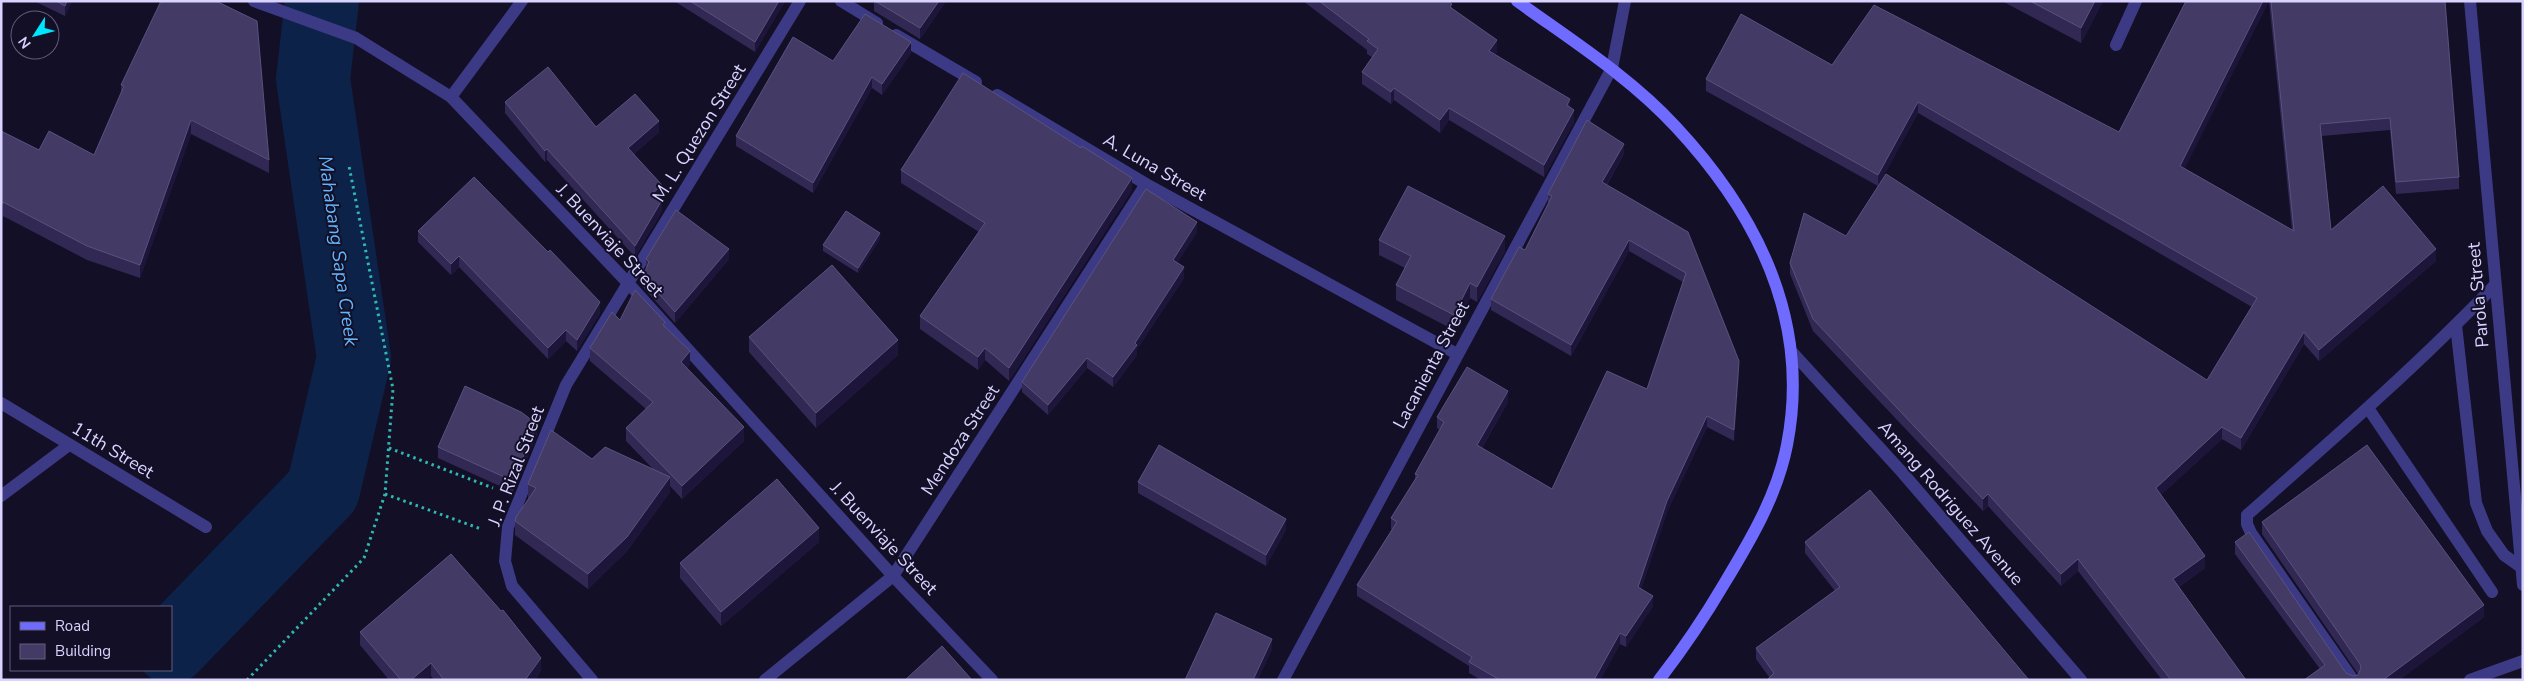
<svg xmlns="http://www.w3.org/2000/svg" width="2524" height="681" font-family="'Nunito Sans',sans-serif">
	<rect width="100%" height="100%" fill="#130f26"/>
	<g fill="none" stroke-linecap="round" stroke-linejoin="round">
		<!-- river -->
		<path stroke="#0c2248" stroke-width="74" d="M171 647 323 490 354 358 313 79 322 1"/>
		<!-- path -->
		<g stroke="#2fb8b0" stroke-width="3" stroke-dasharray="2.5 4" stroke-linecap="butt">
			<path d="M389 448 493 488"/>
			<path d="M385 494 481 529"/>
			<path d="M247 680 364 558 385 494 393 389 349 166"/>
		</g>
		<!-- service -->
		<g stroke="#3d3a85" stroke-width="12">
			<path d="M2116 45 2136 1"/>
			<path d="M1612 68 1625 1"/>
			<path d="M2456 325 2476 503 2487 531 2504 555 2521 567"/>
			<path d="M2368 408 2492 592"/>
			<path d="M2353 680 2251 533 2247 524V515C2332 440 2417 366 2495 285"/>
		</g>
		<!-- minor -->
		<g stroke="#3d3a85" stroke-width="12">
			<path d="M841 1 877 23"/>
			<path d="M2470 1 2523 585"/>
			<path d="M896 35 976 82"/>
			<path d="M997 95 1146 184 1457 354"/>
			<path d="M451 97 522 1"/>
			<path d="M1 403 206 527"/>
			<path d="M1 496 69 445"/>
			<path d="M592 680 512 586 505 561 508 527 566 385 800 1"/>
			<path d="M765 680 893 576 1146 184"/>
			<path d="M1283 680 1612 68"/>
		</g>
		<!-- tertiary -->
		<g stroke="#3d3a85" stroke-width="12">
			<path d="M254 1 356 38 451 97 628 283 893 576 992 680"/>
			<path d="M1792 352 1901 471 2081 680"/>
			<path d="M2470 680 2523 661"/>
		</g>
		<!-- secondary -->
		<path stroke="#6f6bff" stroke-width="12" d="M1517 1C1571 40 1630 77 1676 127 1758 215 1811 322 1787 445 1777 496 1750 541 1724 584 1704 618 1683 649 1659 680"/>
	</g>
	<!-- wall -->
	<g fill="#312854" fill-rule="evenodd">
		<path d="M34 1H72L65 16Z"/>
		<path d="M674 1H785L755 52Z"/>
		<path d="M874 1H946L920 39 874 11Z"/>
		<path d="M1303 1H1448L1452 8 1497 52 1495 54 1570 107 1574 122 1544 177 1449 120 1440 133 1394 100 1391 104 1362 84V72L1372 57 1367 54V50Z"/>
		<path d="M2002 1H2103L2081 43Z"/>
		<path d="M2186 1H2269L2184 168 2292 230 2269 1H2445L2459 177V189L2396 194 2390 130 2322 136 2331 230 2436 261 2319 361 2304 344 2241 450 2222 439 2161 495 2205 568 2179 587 2246 680H2162L2078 571 2061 586 1988 506 1983 511 1813 331 1790 274V263L1846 236 1878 186 1706 91V79L1832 65 2119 132ZM1918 113 2252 307 2207 380 1879 184Z"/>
		<path d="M911 53 882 95 872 88 813 193 736 146V136L833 61Z"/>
		<path d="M121 85 269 160V173L191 134 140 278 87 260 3 216 1 131 39 150 94 155 121 92Z"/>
		<path d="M505 102 596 127 659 132 634 154 662 196 659 198 662 211 635 257 547 160 545 162 505 113Z"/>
		<path d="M1624 154 1607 185 1688 232 1739 372 1734 441 1707 427 1667 512 1641 589 1653 606 1626 647 1620 644 1600 680H1481L1469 673V666L1357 596V585L1392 529H1391V518L1415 479V474L1440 430 1437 428V417L1508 402 1482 448 1552 489 1647 389 1683 282 1629 251 1571 356 1491 310V299L1525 250 1548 205V194Z"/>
		<path d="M901 170 1132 190 1009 381 985 360 978 370 920 329V316L979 232 901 183Z"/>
		<path d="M418 231 600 313 577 351 566 341 548 359 459 267 451 275 418 242Z"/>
		<path d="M1197 232 1177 263 1184 278 1137 349V355L1113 387 1087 368 1048 415 1022 392V382Z"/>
		<path d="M880 239 858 273 823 251V245Z"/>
		<path d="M1379 240 1505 251 1477 302 1470 298 1454 330 1396 300V285L1405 268 1379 255Z"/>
		<path d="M646 259H729L675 323 643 287V276L646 269Z"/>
		<path d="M620 320 665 327 690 364 687 368 744 441 682 499 670 486V492L627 551 588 589 515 535V521L528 499V484L592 459 654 470 626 441V428L646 409 590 361V348Z"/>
		<path d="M749 337 898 355 816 428 749 352Z"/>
		<path d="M537 434 513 492 438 458V447Z"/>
		<path d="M1138 482 1286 530 1266 566 1138 493Z"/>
		<path d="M2262 522 2484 617 2399 680H2304L2320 669 2235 554V542L2346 673 2353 676 2358 675V674L2262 534Z"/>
		<path d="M819 542 721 626 680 578V563Z"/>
		<path d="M1805 542 2029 680 1769 677 1756 659V648L1835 591 1805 553Z"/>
		<path d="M360 632 541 671 535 680H434L431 676 426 680H389L360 645Z"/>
	</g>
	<!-- shaded-wall -->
	<g fill="#1d163a">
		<path d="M67 1H72L65 16V6Z"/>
		<path d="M779 1H785L755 52V42Z"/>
		<path d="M939 1H946L920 39V28Z"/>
		<path d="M2095 1H2103L2081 43V28Z"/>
		<path d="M2263 1H2269L2180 178V166Z"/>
		<path d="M1497 40V52L1489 63V51Z"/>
		<path d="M911 42V53L882 95V84Z"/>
		<path d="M872 77V88L813 193V183Z"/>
		<path d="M1394 88V100L1391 104V92Z"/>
		<path d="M1570 99V112L1567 105Z"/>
		<path d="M1918 102V113L1878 187V175Z"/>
		<path d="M1449 108V120L1440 133V120Z"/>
		<path d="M1574 110V122L1544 177V165Z"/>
		<path d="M191 120V134L140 278V265Z"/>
		<path d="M659 121V132L628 159V148Z"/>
		<path d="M1624 144V154L1602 193V182Z"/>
		<path d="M547 149V160L545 162V151Z"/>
		<path d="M1132 178V190L1009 381V368Z"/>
		<path d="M662 185V196L653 204V193Z"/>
		<path d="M662 200V211L635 257V246Z"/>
		<path d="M3 202V216L1 219V206Z"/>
		<path d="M1197 222V232L1173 270V260Z"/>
		<path d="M880 233V239L858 273V268Z"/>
		<path d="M1505 236V251L1477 302V287Z"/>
		<path d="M1629 240V251L1571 356V345Z"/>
		<path d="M729 249V259L675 323V312Z"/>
		<path d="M2436 249V261L2319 361V350Z"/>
		<path d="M459 256V267L451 275V264Z"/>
		<path d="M1184 267V278L1137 349V355L1113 387V377Z"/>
		<path d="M1470 283V298L1454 330V315Z"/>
		<path d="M600 302V313L577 351V340Z"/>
		<path d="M566 330V341L548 359V348Z"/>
		<path d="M2304 332V344L2241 450V438Z"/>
		<path d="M898 340V355L816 428V413Z"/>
		<path d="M985 348V360L978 370V357Z"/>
		<path d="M690 351V364L681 375V362Z"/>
		<path d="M1087 358V368L1048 415V405Z"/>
		<path d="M1739 361V372L1734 441V430Z"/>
		<path d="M1508 391V402L1477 456V445Z"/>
		<path d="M1707 416V427L1667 512 1638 598V587L1667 501Z"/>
		<path d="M537 424V434L513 492V481Z"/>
		<path d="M744 427V441L682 499V486Z"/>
		<path d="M2222 427V439L2156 500V488Z"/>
		<path d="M670 477V492L627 551 588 589V574Z"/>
		<path d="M1988 494V506L1983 511V499Z"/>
		<path d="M1286 519V530L1266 566V555Z"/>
		<path d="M819 528V542L721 626V612Z"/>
		<path d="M2205 556V568L2173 591V579Z"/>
		<path d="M2078 559V571L2061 586V574Z"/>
		<path d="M1653 596V606L1626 647V636Z"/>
		<path d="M2484 605V617L2399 680H2383Z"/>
		<path d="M1620 633V644L1600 680H1594Z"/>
		<path d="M1272 639V650L1258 680H1253Z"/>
		<path d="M541 658V671L535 680H525Z"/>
		<path d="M431 663V676L426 680H411Z"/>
	</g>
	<!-- building -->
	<g fill="#433a66" stroke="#5a527e">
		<path d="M56 1H67L65 6Z"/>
		<path d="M161 1H216L257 21 269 160 191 120 140 265 87 246 3 202 1 206V131L39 150 49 131 94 155 124 86 121 85Z"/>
		<path d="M690 1H779L755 42Z"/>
		<path d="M875 1H939L920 28Z"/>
		<path d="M1319 1H1448L1452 4 1450 7 1497 40 1489 51 1570 99 1567 105 1574 110 1544 165 1449 108 1440 120 1394 88 1391 92 1362 72 1378 49 1367 41 1369 39Z"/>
		<path d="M2030 1H2095L2081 28Z"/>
		<path d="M2186 1H2263L2180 166 2294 231 2271 1H2445L2459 177 2396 182 2390 118 2320 124 2331 230 2383 186 2436 249 2319 350 2304 332 2241 438 2222 427 2156 488 2205 556 2173 579 2246 680H2171L2078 559 2061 574 1988 494 1983 499 1813 319 1790 263 1804 213 1846 236 1886 174 2207 380 2257 298 1918 102 1878 175 1706 79 1741 14 1832 65 1874 5 2119 132Z"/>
		<path d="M865 14 911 42 882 84 872 77 813 183 736 136 793 37 833 61Z"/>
		<path d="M548 67 596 127 635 94 659 121 628 148 662 185 653 193 662 200 635 246 547 149 545 151 505 102Z"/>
		<path d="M963 73 1081 148 1082 146 1132 178 1009 368 985 348 978 357 920 316 985 223 901 170Z"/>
		<path d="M1587 120 1624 144 1602 182 1688 232 1739 361 1734 430 1707 416 1667 501 1638 587 1653 596 1626 636 1620 633 1594 680H1500L1469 662 1472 657 1357 585 1397 522 1391 518 1418 475 1415 474 1444 422 1437 417 1467 367 1508 391 1477 445 1552 489 1607 371 1647 389 1686 273 1629 240 1571 345 1491 299 1519 247 1525 250 1552 196 1548 194Z"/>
		<path d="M474 177 548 252 550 250 600 302 577 340 566 330 548 348 459 256 451 264 418 231Z"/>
		<path d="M1408 186 1505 236 1477 287 1470 283 1454 315 1396 285 1411 256 1379 240Z"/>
		<path d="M1146 189 1197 222 1173 260 1184 267 1135 343 1137 345 1113 377 1087 358 1048 405 1022 382Z"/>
		<path d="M676 210 729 249 675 312 643 276 649 262 646 259Z"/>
		<path d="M846 211 880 233 858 268 823 245Z"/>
		<path d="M832 265 898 340 816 413 749 337Z"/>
		<path d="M635 290 665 322 663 325 690 351 681 362 744 427 682 486 626 428 653 402 590 348 612 312 620 320Z"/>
		<path d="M465 386 521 412 537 424 513 481 438 447Z"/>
		<path d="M551 430 592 459 605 447 670 477 627 537 588 574 515 521 516 517 536 488 528 484Z"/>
		<path d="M1159 445 1286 519 1266 555 1138 482Z"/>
		<path d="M2367 445 2484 605 2383 680H2304L2325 665 2235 542 2249 532 2346 673 2353 676 2358 675 2361 668 2360 664 2262 522Z"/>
		<path d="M777 479 819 528 721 612 680 563Z"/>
		<path d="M1870 490 2029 680H1767L1774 673 1756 648 1840 587 1805 542Z"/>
		<path d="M451 554 501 611 503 610 541 658 525 680H444L431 663 411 680H401L360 632Z"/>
		<path d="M1216 613 1272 639 1253 680H1185Z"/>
		<path d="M942 646 972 680H905Z"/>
	</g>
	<g text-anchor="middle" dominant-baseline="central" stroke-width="4" stroke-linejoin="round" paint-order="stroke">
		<!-- street labels -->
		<g font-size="18" fill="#d9d4ff" stroke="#130f26">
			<text transform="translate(699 133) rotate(-58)">M. L. Quezon Street</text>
			<text transform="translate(1155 167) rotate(30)">A. Luna Street</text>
			<text transform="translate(610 240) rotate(47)">J. Buenviaje Street</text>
			<text transform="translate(2478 295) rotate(-95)">Parola Street</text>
			<text transform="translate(1431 365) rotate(-62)">Lacanienta Street</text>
			<text transform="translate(960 440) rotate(-57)">Mendoza Street</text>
			<text transform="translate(113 450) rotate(31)">11th Street</text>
			<text transform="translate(516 466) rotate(-69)">J. P. Rizal Street</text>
			<text transform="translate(1951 503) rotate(49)">Amang Rodriguez Avenue</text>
			<text transform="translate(884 538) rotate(47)">J. Buenviaje Street</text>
		</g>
		<!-- water labels -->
		<g font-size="19" font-style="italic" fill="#62b6ff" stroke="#130f26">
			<text transform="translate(338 251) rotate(82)">Mahabang Sapa Creek</text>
		</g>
	</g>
	<!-- border -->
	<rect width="2524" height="681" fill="none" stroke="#d9d4ff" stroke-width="5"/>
	<!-- legend -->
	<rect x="10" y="606" width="162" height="65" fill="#130f26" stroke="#625e7d"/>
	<rect x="20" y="622" width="25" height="8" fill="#6f6bff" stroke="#625e7d"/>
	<text x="55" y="631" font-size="15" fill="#d9d4ff">Road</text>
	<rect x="20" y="644" width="25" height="15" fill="#433a66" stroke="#625e7d"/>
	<text x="55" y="656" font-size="15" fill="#d9d4ff">Building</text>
	<!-- north arrow -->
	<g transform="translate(35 35) rotate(234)"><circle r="24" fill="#130f26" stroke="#625e7d"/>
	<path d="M0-4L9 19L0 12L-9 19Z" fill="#00e5ff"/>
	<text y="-8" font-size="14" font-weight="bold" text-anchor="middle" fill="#d9d4ff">N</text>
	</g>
</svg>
